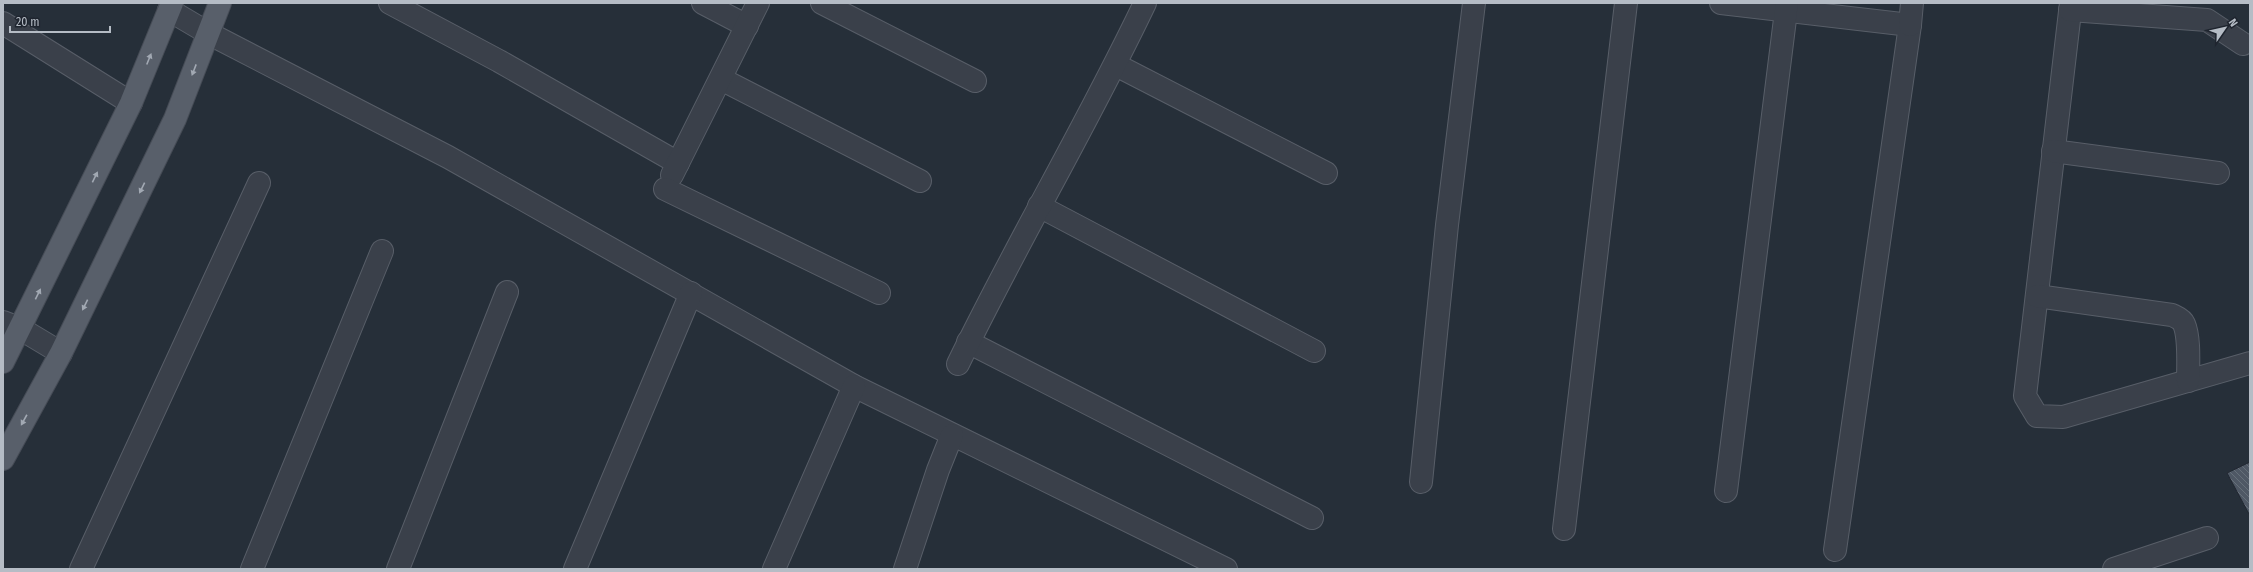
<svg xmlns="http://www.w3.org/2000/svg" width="2253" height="572" font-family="'Fira Sans Condensed',sans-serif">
	<defs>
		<pattern id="building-back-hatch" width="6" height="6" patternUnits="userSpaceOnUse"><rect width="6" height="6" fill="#4f5965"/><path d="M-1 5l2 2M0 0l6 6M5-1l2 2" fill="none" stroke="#666f7a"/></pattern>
		<filter id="shadow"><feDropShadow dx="3.5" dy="3.5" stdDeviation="0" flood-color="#0009"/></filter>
	</defs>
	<rect width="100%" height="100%" fill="#262f39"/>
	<!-- building -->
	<path fill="url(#building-back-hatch)" stroke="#212731" filter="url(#shadow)" d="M2250 462V514H2249L2227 473Z"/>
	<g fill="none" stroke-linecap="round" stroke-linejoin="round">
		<defs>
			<g id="minor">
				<path d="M390 3 499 61 678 163"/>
				<path d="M703 3 747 26"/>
				<path d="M822 3 975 81"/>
				<path d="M1721 3 1910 25 1835 550"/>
				<path d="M2071 3 2025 396 2037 416 2063 417 2250 363"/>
				<path d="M169 10 208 33 448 157 854 386 1226 569"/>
				<path d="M2070 10 2207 20 2243 44"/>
				<path d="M3 23 131 103"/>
				<path d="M1910 25 1912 3"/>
				<path d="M1116 65 1326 173"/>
				<path d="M721 79 920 181"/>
				<path d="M2053 151 2218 173"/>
				<path d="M672 175 758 3"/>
				<path d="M665 189 879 293"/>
				<path d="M1039 206 1314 351"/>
				<path d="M2037 296 2172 315C2176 317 2182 319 2184 324 2190 338 2188 365 2188 381"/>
				<path d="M3 322 21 329 61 353"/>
				<path d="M968 342 1312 518"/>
				<path d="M958 364C1017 242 1087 125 1145 3"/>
				<path d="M1421 482 1447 225 1474 3"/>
				<path d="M1726 491 1787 3"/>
				<path d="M1564 529 1626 3"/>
				<path d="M81 569 259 183"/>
				<path d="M252 569 382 251"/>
				<path d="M398 569 507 292"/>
				<path d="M575 569 691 293"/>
				<path d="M774 569 854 386"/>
				<path d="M905 569 938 470 952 435"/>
				<path d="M2114 569 2207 538"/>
			</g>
			<g id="major">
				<path d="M3 362 131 103 172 3"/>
				<path d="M3 459 61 353 175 119 220 3"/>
			</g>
		</defs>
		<!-- minor casing -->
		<use href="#minor" stroke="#585e68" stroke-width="24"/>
		<!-- major casing -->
		<use href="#major" stroke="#464c56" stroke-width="24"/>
		<!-- minor -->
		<use href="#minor" stroke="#3a404a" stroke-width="22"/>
		<!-- major -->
		<use href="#major" stroke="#585f6a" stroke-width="22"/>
	</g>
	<!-- one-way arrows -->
	<defs><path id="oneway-solid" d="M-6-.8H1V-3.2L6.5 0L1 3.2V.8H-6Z"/></defs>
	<g fill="#a2a9b3">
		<use href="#oneway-solid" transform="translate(149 59) rotate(-68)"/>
		<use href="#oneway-solid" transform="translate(194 70) rotate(111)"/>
		<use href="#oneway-solid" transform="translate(95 177) rotate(-64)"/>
		<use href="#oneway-solid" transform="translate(142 188) rotate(116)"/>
		<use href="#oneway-solid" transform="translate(38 294) rotate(-64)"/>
		<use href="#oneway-solid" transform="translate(85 305) rotate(116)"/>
		<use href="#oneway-solid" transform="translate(24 420) rotate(119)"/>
	</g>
	<!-- border -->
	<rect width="2253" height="572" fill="none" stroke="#b5bcc5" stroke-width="8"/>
	<!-- north arrow -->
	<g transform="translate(2225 28) rotate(56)" stroke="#1f252f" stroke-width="3" paint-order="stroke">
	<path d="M0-3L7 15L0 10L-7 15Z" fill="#b5bcc5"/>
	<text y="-6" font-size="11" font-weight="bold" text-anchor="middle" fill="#b5bcc5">N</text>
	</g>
	<!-- scale -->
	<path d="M10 26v6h100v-6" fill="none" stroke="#b5bcc5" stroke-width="2"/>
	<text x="16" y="26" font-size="12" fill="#b5bcc5" stroke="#1f252f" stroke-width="3" paint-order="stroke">20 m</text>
</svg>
